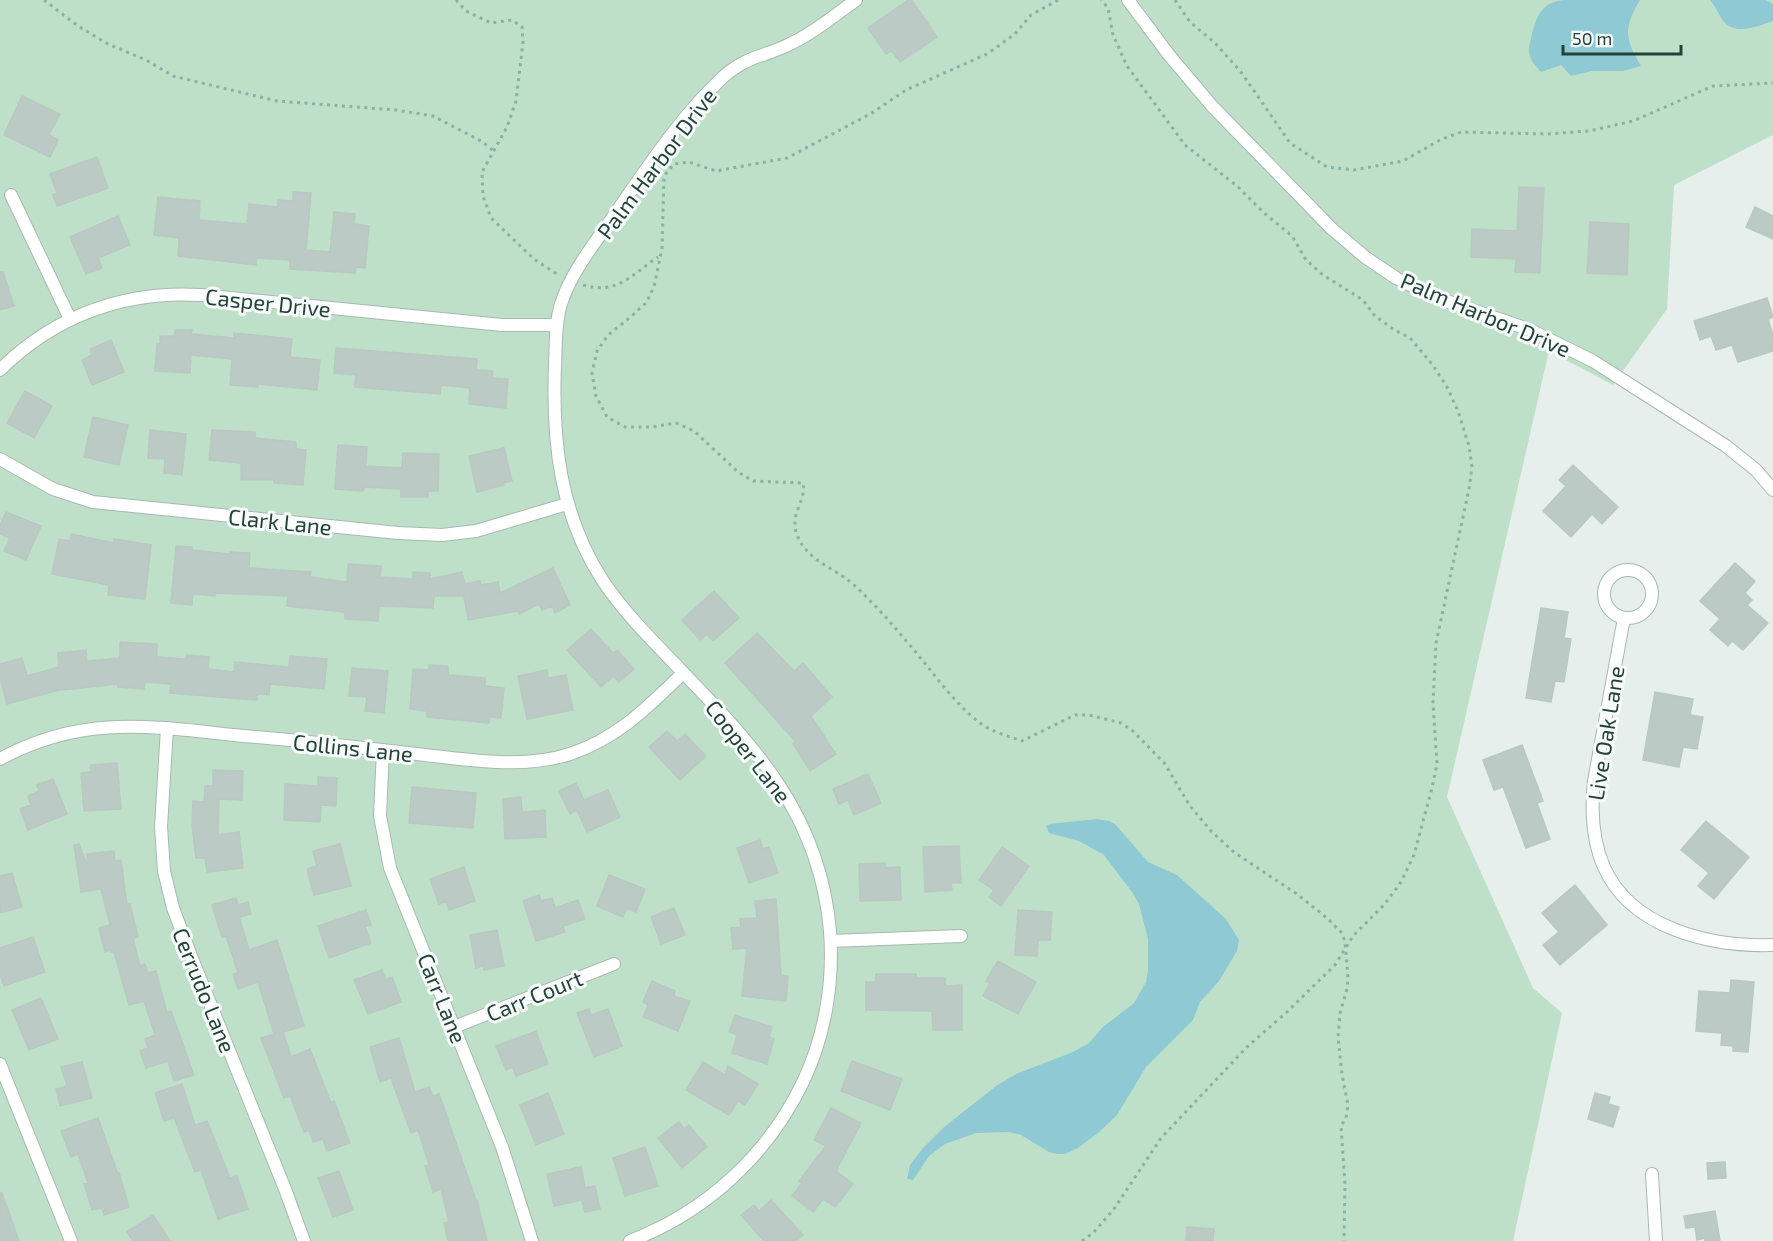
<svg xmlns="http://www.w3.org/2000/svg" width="1773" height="1241" font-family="'Exo 2',sans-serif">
	<rect width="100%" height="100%" fill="#e6efeb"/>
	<!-- green -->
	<path fill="#bfe0c8" d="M0 0H1773V135L1674 185 1667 309 1613 385 1549 351 1447 797 1533 988 1562 1013 1513 1241H0Z"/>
	<!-- water -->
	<g fill="#8ec9d4">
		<path d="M1564 0H1640C1623 28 1625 39 1641 66L1623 71H1592L1571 76 1561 65 1541 72C1536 66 1530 61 1529 52 1528 47 1531 40 1532 34 1537 15 1542 2 1564 0Z"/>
		<path d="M1710 0H1766L1773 4V21C1761 25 1738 35 1726 24 1720 18 1716 7 1710 0Z"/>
		<path d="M1097 819 1109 821 1115 824 1148 862 1177 875 1226 919 1239 940 1237 951 1219 981 1200 1002 1193 1020 1146 1067 1117 1115 1098 1133 1078 1148 1065 1154H1057L1049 1152 1021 1135 1009 1132 976 1133 945 1144 929 1156 913 1180 907 1179 910 1165 923 1148 943 1128 996 1086 1016 1074 1073 1052 1089 1043 1103 1027 1134 1003 1146 982 1148 971V939L1139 904 1132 892 1104 855 1079 841 1049 833 1046 826 1050 824Z"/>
	</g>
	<!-- building -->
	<g fill="#bbcac4" stroke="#b8c9c2" stroke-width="1.5">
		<path d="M908 0H912L937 37 900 62 892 51 886 54 868 28Z"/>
		<path d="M22 96 60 114 49 135 58 140 50 157 4 135Z"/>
		<path d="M97 157 108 188 57 206 53 195 57 193 50 174Z"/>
		<path d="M1519 187 1544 188 1540 273 1515 272 1516 259 1471 257 1472 229 1517 231Z"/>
		<path d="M293 192 311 193 306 250 330 252 334 212 355 214 354 224 369 226 365 268 356 267 355 273 290 269V260L256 258V265L178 256 179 238 154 235 158 197 200 201 199 220 247 224 249 204 278 207V200L293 201Z"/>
		<path d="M1755 207 1773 216V239L1746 227Z"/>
		<path d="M118 216 130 245 98 258 102 268 86 274 70 237Z"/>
		<path d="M1590 222 1629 224 1627 275 1587 273Z"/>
		<path d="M0 272H3L14 306 0 310Z"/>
		<path d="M1767 298 1773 317 1768 319 1773 335V351L1738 362 1732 345 1716 350 1711 336 1700 340 1694 321Z"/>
		<path d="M175 330H192L191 334 234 338V333L292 339 290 357 320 360 317 390 258 384V387L230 385 232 359 191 355 190 373 155 371 157 344H160V336H175Z"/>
		<path d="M111 340 124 372 92 385 82 360 92 355 90 349Z"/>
		<path d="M336 348 477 359 476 370 493 371 492 378 508 379 506 408 469 404 470 388 441 385 440 394 355 387 356 375 334 373Z"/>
		<path d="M25 391 52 406 34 438 7 423Z"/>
		<path d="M93 417 128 425 119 465 84 457Z"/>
		<path d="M150 430 186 434 182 475 164 473 165 459 148 458Z"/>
		<path d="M212 430 255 432V438L296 442V449L306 450 303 485 274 483V480H241V463L209 460Z"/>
		<path d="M338 445 367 447 366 466 402 468 403 453 439 454 438 491H428V497H401V489L364 487 363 491 335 489Z"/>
		<path d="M504 448 512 481 503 483 504 485 477 492 469 456Z"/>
		<path d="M1573 465 1618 507 1602 524 1592 514 1571 537 1543 511 1566 486 1559 480Z"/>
		<path d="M6 512 41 526 26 560 4 551 10 538 0 534V525Z"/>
		<path d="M71 534 114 543V539L151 545 145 599 108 595 109 585 52 574 59 539 70 541Z"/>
		<path d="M176 546 192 547V550L230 554V552L250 553 249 568 311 572 310 577 347 582 348 564 381 566 380 577 413 579V572L430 573V579L462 572 465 584 480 581 481 585 498 582 500 593 553 568 570 605 555 613 552 606 542 610 539 604 519 614 518 611 468 620 464 596H434L433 608 379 606 378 621 345 619V612L287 606 288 596 215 593V596L193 594 192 605 171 603Z"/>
		<path d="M1735 563 1755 581 1745 593 1752 600 1747 605 1768 623 1743 650 1732 641 1728 646 1710 630 1720 619 1700 601Z"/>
		<path d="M714 591 739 618 713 641 707 634 700 640 682 620Z"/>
		<path d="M1541 608 1568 612 1564 638 1571 639 1564 682 1555 681 1551 702 1526 698Z"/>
		<path d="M591 629 613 653 617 650 634 669 619 682 613 676 601 687 567 650Z"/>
		<path d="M757 633 794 671 803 663 832 697 811 716 836 754 810 771 793 744 796 742 725 663Z"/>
		<path d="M120 642 157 644V657L185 659 186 655 209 657 208 669 234 672 235 662 289 667 290 656 327 659 324 689 270 684 269 695 257 694V700L170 693 171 684 145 682 144 689 118 687V684L73 689 59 690 7 704 0 678V664L22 658 27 676 59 667 58 653 86 650 87 661 120 658Z"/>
		<path d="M429 665 448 666V675L485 678V686L504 688 501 718 490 717 489 723 427 717V711L410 709 413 669 429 670Z"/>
		<path d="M352 668 388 671 384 713 365 711 367 697 349 696Z"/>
		<path d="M547 670 548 678 566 675 573 710 527 719 518 676Z"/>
		<path d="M1655 692 1693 699 1690 715 1703 717 1697 749 1683 747 1679 767 1643 760Z"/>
		<path d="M667 731 677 741 685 734 706 756 680 780 649 747Z"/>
		<path d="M1522 745 1543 801 1537 803 1550 839 1526 848 1503 787 1494 790 1483 760Z"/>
		<path d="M117 763 121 809 84 811 81 773 91 772V765Z"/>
		<path d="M213 770 243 771 242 800 219 799 218 835 239 832 243 868 207 872 205 858H196L192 825 193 801 204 802 205 786H213Z"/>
		<path d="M868 774 881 803 854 815 848 800 839 804 833 789Z"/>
		<path d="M318 777 337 778 336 806 321 805 320 822 284 820 285 784 318 786Z"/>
		<path d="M53 779 67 814 28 830 20 809 31 805 28 796 39 791 37 785Z"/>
		<path d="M576 783 584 800 608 790 620 817 587 832 577 810 570 814 559 791Z"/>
		<path d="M412 787 476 793 473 828 409 823Z"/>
		<path d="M521 797 522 812 545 810 546 837 505 839 503 799Z"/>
		<path d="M1706 821 1749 857 1714 899 1698 886 1709 873 1681 850Z"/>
		<path d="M760 840 763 849 769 847 778 873 749 883 737 848Z"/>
		<path d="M79 844 88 867 87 854 114 851 115 861 121 860 127 905 130 904 138 937 133 938 140 966 145 964 148 973 156 971 167 1013 171 1011 194 1075 174 1081 168 1061 146 1068 140 1051 148 1048 145 1039 155 1035 144 1001 129 1005 114 952H111V950L105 952 99 928 110 925 101 889 81 892 74 845Z"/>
		<path d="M340 844 351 886 314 895 307 869 317 866 313 851Z"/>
		<path d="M959 846 961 883H951L952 890 925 892 923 847Z"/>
		<path d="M1002 847 1029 866 1001 906 989 897 994 890 979 880Z"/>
		<path d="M885 863V868L900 867 901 900 860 901 859 864Z"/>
		<path d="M464 867 475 901 449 910 446 902 439 904 430 879Z"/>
		<path d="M12 873 22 907 0 913V876Z"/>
		<path d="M609 875 645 889 636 912 627 908 623 917 597 906Z"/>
		<path d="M1575 885 1607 925 1560 965 1543 945 1559 932 1542 913Z"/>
		<path d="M539 895 541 901 552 898 555 908 578 900 585 919 563 926 565 932 536 941 523 901Z"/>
		<path d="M236 898 238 905 248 902 251 914 239 917 249 950 277 940 304 1026 283 1032 291 1057 310 1049 331 1103 334 1101 350 1143 327 1151 323 1139 313 1142 309 1130 304 1132 290 1096 284 1098 261 1038 274 1034 258 982 238 989 233 974 238 973 226 936 222 937 212 905Z"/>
		<path d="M776 899 781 975 788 976 786 1001 742 996 747 948 733 949 731 928 741 927 740 919 757 918 755 901Z"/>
		<path d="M674 908 685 935 661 944 651 917Z"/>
		<path d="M366 910 371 925 365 927 371 943 329 958 318 926Z"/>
		<path d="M1018 910 1052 912 1050 940H1038L1037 956 1015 955Z"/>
		<path d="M497 930 504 966 484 970 483 966 476 968 470 935Z"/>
		<path d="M33 937 45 972 4 986 0 974V948Z"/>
		<path d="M998 961 1036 982 1018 1014 983 996 990 983 986 981Z"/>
		<path d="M382 970 386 980 392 977 401 1002 368 1014 354 980Z"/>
		<path d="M876 974H916V978H945V986L962 985V1030H933L932 1011 866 1010V982H875Z"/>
		<path d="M1731 980 1754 982 1748 1052 1733 1051V1046L1721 1045 1722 1033 1696 1031 1699 991 1730 993Z"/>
		<path d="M652 981 675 991 674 996 690 1001 678 1031 643 1017 648 1005 643 1002Z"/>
		<path d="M41 998 58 1039 29 1050 12 1010Z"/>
		<path d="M589 1009 591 1015 608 1009 622 1046 594 1057 577 1013Z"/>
		<path d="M735 1015 772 1027 769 1037 774 1039 767 1064 732 1053 737 1035 729 1032Z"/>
		<path d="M536 1031 548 1064 516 1076 513 1067 506 1070 496 1046Z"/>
		<path d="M399 1038 415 1092 429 1087 433 1096 439 1094 476 1200H477L487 1241H448L444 1223 449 1222 441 1189 433 1192 425 1166 429 1165 418 1130 411 1133 391 1078 380 1082 370 1047Z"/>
		<path d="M852 1061 902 1079 890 1110 841 1091Z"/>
		<path d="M82 1062 92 1098 60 1106 56 1089 67 1086 61 1067Z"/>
		<path d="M703 1062 725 1075 728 1066 758 1084 745 1105 738 1101 729 1115 686 1090Z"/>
		<path d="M182 1084 195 1125 207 1121 230 1178 237 1176 248 1209 218 1219 201 1170 195 1172 174 1118 164 1121 155 1093Z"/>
		<path d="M548 1093 564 1134 536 1145 520 1105Z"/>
		<path d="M1595 1093 1610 1097 1608 1104 1619 1107 1613 1127 1588 1119Z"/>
		<path d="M831 1108 861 1123 836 1171 853 1184 835 1207 823 1199 813 1212 792 1196 802 1183 799 1181 826 1146 814 1140Z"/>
		<path d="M98 1118 118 1174 119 1173 129 1207 104 1215 102 1208 92 1210 84 1184 88 1183 78 1154 71 1157 61 1131Z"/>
		<path d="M679 1122 684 1129 689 1125 707 1147 682 1168 658 1138Z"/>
		<path d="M645 1147 658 1186 625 1196 613 1158Z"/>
		<path d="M1725 1162 1726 1178 1708 1179 1707 1163Z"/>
		<path d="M581 1167 585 1188 595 1186 600 1209 585 1212 582 1200 554 1206 547 1174Z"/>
		<path d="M339 1171 353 1210 333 1217 318 1178Z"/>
		<path d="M0 1193H2L19 1241H0Z"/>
		<path d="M771 1200 803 1235 796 1241H764L741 1215 754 1205 759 1211Z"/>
		<path d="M1715 1211 1720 1241H1705V1238L1697 1240 1695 1227 1686 1228 1684 1216Z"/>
		<path d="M153 1215 170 1241H133L127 1232Z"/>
		<path d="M1187 1227 1214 1229 1213 1241H1186Z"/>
	</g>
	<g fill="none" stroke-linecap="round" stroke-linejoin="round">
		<defs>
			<g id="street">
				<path d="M1128 0 1169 55 1212 106 1331 228 1365 257 1396 278 1432 296 1528 329 1593 361 1726 446 1756 470 1773 490"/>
				<path d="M11 195 70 319"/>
				<path d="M0 370C54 316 125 290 201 295L502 325H557"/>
				<path d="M0 459 53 489 93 502 398 533 442 535 476 531 567 504"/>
				<circle cx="1628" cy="594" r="24"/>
				<path d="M1624 618 1594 781C1591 810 1592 840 1604 867 1631 929 1712 947 1773 945"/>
				<path d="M167 728 161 827 164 871 173 908 193 961 285 1189 304 1241"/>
				<path d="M383 750 380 816 390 868 502 1147 532 1241"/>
				<path d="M0 759C84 713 154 727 244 736 305 741 365 748 425 755 473 760 523 769 570 754 618 738 648 707 683 673"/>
				<path d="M831 941 961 936"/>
				<path d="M454 1027 614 964"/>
				<path d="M0 1064 71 1241"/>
				<path d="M1652 1174 1656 1241"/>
				<path d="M630 1241C706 1212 768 1155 803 1082 825 1036 834 982 830 931 820 812 752 744 674 663 649 637 623 611 603 581 560 515 552 442 555 365 556 345 555 323 561 304 570 275 591 248 608 224 643 174 678 119 723 77 748 55 765 57 792 43 815 32 835 15 856 0"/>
			</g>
		</defs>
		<!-- street casing -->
		<use href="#street" stroke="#a8b8b2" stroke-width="14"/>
		<!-- path -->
		<g stroke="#86b3a5" stroke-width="3" stroke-dasharray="3 4.5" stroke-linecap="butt">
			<path d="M44 0 78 26 108 44 146 60 173 76 277 101 396 110 433 116 481 141 494 151"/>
			<path d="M456 0 466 11 491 23 512 20 522 27 523 42 516 101 507 127 482 172 483 196 491 218 534 259 560 276"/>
			<path d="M1058 0 1031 15 1015 34 987 54 906 90 872 113 787 158 716 171 689 162 674 164 664 176 662 248 654 287 646 303 627 320 608 335 597 351 592 373 596 396 607 417 625 427H652L676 423 694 431 738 472 753 481 803 483C807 501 789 513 797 535 807 561 835 568 854 585 881 610 904 638 927 666 943 686 960 708 980 723 992 732 1008 736 1022 741L1075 715H1089L1121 723 1133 731 1165 764 1190 806 1211 831 1235 853 1297 894 1327 918 1342 933 1345 942 1348 977 1347 989 1340 1013 1338 1037 1342 1075 1348 1105 1346 1118 1341 1126 1345 1185 1344 1241"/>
			<path d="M1175 0 1190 22 1215 43 1241 72 1290 143 1327 167 1354 170 1403 161 1440 140 1461 132 1547 134 1589 131 1633 121 1713 86 1773 83"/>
			<path d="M583 285C618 295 631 275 658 257"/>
			<path d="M1082 1241 1094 1232 1114 1209 1161 1138 1247 1047 1288 1011 1335 965 1353 936 1384 905 1401 882 1414 855 1432 788 1437 764 1433 703 1436 643 1469 489 1472 467 1469 446 1458 411 1447 387 1432 364 1410 338 1393 329 1375 316 1363 300 1323 275 1306 260 1292 236 1263 212 1237 186 1185 145 1127 66 1113 35 1108 8 1101 0"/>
		</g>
		<!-- street -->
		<use href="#street" stroke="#fff" stroke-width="12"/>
	</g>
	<g text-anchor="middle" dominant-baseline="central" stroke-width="6" stroke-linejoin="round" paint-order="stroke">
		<!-- street labels -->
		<g font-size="22" fill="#24423a" stroke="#f7fbf9">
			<text transform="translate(656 163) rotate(-53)">Palm Harbor Drive</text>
			<text transform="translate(268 302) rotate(6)">Casper Drive</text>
			<text transform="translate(1486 314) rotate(23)">Palm Harbor Drive</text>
			<text transform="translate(280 521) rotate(6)">Clark Lane</text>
			<text transform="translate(1605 733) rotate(-81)">Live Oak Lane</text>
			<text transform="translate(353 747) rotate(6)">Collins Lane</text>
			<text transform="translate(749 751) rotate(52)">Cooper Lane</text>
			<text transform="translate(205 990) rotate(68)">Cerrudo Lane</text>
			<text transform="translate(534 995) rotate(-22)">Carr Court</text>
			<text transform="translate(443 998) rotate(68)">Carr Lane</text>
		</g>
	</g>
	<!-- scale -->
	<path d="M1563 45v9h118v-9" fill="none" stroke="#24423a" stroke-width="3"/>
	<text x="1572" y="45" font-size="18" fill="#24423a" stroke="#f7fbf9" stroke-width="4.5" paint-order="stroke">50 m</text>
</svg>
